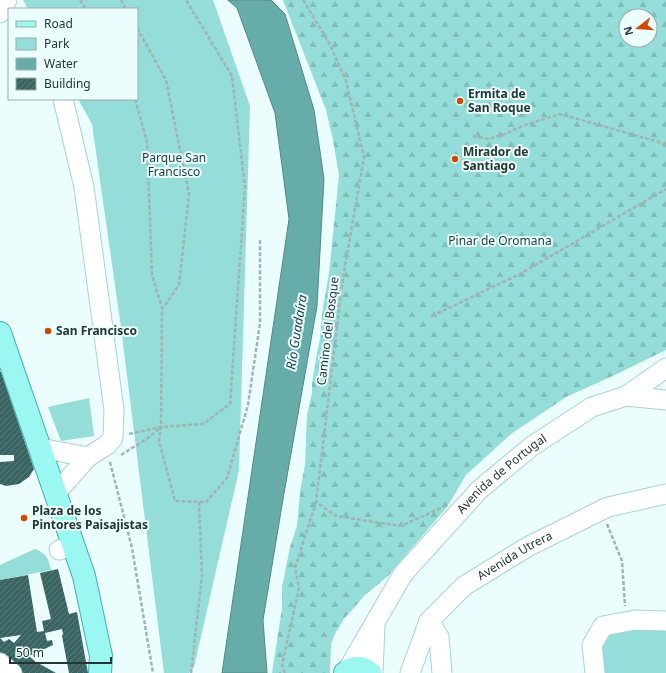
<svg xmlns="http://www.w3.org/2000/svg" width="666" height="673" viewBox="0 0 666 673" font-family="'Noto Sans',sans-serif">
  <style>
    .forest { fill: url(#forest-firs); fill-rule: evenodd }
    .green { fill: #95ddd8 }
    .water { fill: #66ada9; stroke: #528a86 }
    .building { fill: url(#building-hatch); fill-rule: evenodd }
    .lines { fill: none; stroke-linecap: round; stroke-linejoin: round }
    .minor-casing { stroke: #a6d5d2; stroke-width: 21 }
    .major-casing { stroke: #46b0ab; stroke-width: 24 }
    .path { stroke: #a1b3b2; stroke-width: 2.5; stroke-dasharray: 4 2; stroke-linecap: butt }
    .minor { stroke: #fff; stroke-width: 19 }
    .major { stroke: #9bf7f2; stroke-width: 22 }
    .poi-dot { fill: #cf4a02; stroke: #ebfdfc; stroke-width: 1.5 }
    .labels { text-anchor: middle; stroke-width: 4; stroke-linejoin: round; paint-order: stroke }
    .poi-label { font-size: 12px; font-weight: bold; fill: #243736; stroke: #ebfdfc; text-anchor: start }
    .park-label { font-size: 12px; fill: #1b3f3d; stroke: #ebfdfc }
    .street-label { font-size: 12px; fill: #243736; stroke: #ebfdfc }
    .water-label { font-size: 13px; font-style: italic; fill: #193d3b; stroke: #ebfdfc }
  </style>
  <defs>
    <pattern id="forest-firs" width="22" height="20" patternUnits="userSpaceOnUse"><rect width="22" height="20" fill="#95ddd8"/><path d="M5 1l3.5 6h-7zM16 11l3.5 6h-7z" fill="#80beba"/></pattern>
    <pattern id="building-hatch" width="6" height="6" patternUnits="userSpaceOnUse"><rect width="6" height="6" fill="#396462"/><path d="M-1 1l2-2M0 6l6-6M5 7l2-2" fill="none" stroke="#5a7c7a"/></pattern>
  </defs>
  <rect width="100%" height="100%" fill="#ebfdfc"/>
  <path class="forest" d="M283,0h383v350l-51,25 -49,22 -55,37 -45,41 -19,32 -59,69 -23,19 -21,24 -8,13 -5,12 -1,29h-58l10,-65v-21l8,-40 7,-21 3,-34 5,-28 2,-49 5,-22v-9l5,-31 3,-14 2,-25 7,-41 10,-98 -6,-35 -7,-30zM626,16h24v24h-24z"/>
  <path class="green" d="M23,0h190l37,106 -11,364 -45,197 -5,6h-25l-43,-346 -29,-203 -14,-25h59v-90h-109z
    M89,398l5,38 -33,5 -13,-34z
    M35,549c11,4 14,10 16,21l-51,10v-15z
    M666,621v52h-71l8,-47z"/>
  <path class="water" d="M228,0h43l14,14 29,96 10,69 -7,127 -34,193 -20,121 4,53h-45l67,-454 -14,-106 -38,-105z"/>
  <path class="building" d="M0,372h1l33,97 -5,8 -10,7 -13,2 -6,-2v-22l14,-1v-6h-14z
    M58,569l11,45 8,-2 11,61h-19l-7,-37 1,-2 -1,-5 -17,4 2,8 5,-1 1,5 -24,11 7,6 20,11h-34l-22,-21v-72l28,-5 9,57 7,-1 -2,-10 9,-2 -11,-46zM21,635l-7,8 -5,-4 -5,3 -4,-4z"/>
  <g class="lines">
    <g class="minor-casing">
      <g id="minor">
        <path d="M0,13l7,-13"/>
        <path d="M626,396l40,4"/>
        <path d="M40,448l48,9"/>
        <path d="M56,493l32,-36 19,-12 6,-7 1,-28 -30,-223 -21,-88"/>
        <path d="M59,550l15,-5"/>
        <path d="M429,621l10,16 3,36"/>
        <path d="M0,663l12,10"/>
        <path id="s1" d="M347,671l56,-97 76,-84 53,-44 60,-39 34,-11 40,-28"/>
        <path d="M373,673l2,-47"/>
        <path id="s2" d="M410,673l19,-52 35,-35 65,-40 79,-39 58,-13"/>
        <path d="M595,673l-3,-28 11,-19 32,-6 31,1"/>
      </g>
    </g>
    <g class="major-casing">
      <path id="major" d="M0,333l84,243 17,80 -1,17
        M345,673c8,-7 17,-7 25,0"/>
    </g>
    <path class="path" d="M80,0l6,9
      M121,0l5,9
      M303,0l26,43 17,38 18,76 -21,121 -27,224 20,14 65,10 40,-18
      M137,28l29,52 23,114 -10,91 -16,23
      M135,99l12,43 5,133 10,33 -1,119 -2,14 16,60 31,1 21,-24 21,-73 12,-82v-84
      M473,136l14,3 13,-3 25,-11 35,-11 99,28 7,3
      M432,316l88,-42 146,-85
      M129,434l32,-7 42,-3 27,-20 15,-217 -13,-111 -46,-76
      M121,455l27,-17 13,-11
      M110,462l22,86 21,125
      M607,524l15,37 3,45
      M191,673l11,-98 -3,-73
      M285,673l-3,-8 17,-77 -4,-20 21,-66"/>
    <use href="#minor" class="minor"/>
    <use href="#major" class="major"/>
  </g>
  <g class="poi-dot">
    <circle cx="460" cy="101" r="4"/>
    <circle cx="455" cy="159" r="4"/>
    <circle cx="48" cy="331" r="4"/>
    <circle cx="24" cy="518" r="4"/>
  </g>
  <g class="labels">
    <g class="poi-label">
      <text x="468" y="98">Ermita de<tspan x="468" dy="14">San Roque</tspan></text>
      <text x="463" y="156">Mirador de<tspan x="463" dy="14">Santiago</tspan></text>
      <text x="56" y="335">San Francisco</text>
      <text x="32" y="515">Plaza de los<tspan x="32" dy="14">Pintores Paisajistas</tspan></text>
    </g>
    <g class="park-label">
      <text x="174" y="162">Parque San<tspan x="174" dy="14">Francisco</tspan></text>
      <text x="500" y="245">Pinar de Oromana</text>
    </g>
    <g class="street-label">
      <text transform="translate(328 331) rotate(-83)" y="4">Camino del Bosque</text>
      <text dy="4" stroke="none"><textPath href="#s1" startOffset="253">Avenida de Portugal</textPath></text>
      <text dy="4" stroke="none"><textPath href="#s2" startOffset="164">Avenida Utrera</textPath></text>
    </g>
    <g class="water-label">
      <text transform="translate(296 332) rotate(-81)" y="5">Río Guadaíra</text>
    </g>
  </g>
  <rect x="8" y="8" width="130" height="92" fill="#ebfdfc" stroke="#9baead"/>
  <rect x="16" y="21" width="20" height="6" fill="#9bf7f2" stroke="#9baead"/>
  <text x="44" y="28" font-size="12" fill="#243736">Road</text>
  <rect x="16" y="38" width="20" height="12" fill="#95ddd8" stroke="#9baead"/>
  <text x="44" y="48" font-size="12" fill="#243736">Park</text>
  <rect x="16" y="58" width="20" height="12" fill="#66ada9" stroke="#9baead"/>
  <text x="44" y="68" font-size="12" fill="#243736">Water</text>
  <rect x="16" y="78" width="20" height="12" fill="url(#building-hatch)" stroke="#9baead"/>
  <text x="44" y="88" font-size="12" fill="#243736">Building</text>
  <g transform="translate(638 28) rotate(253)"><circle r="19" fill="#ebfdfc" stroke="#9baead"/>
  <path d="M0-3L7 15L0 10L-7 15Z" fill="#cf4a02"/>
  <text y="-6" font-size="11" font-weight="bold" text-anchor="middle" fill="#243736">N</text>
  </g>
  <path d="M10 657v6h101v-6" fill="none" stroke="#243736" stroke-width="2"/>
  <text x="16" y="657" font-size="12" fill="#243736" stroke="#ebfdfc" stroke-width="3" paint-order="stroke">50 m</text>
</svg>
